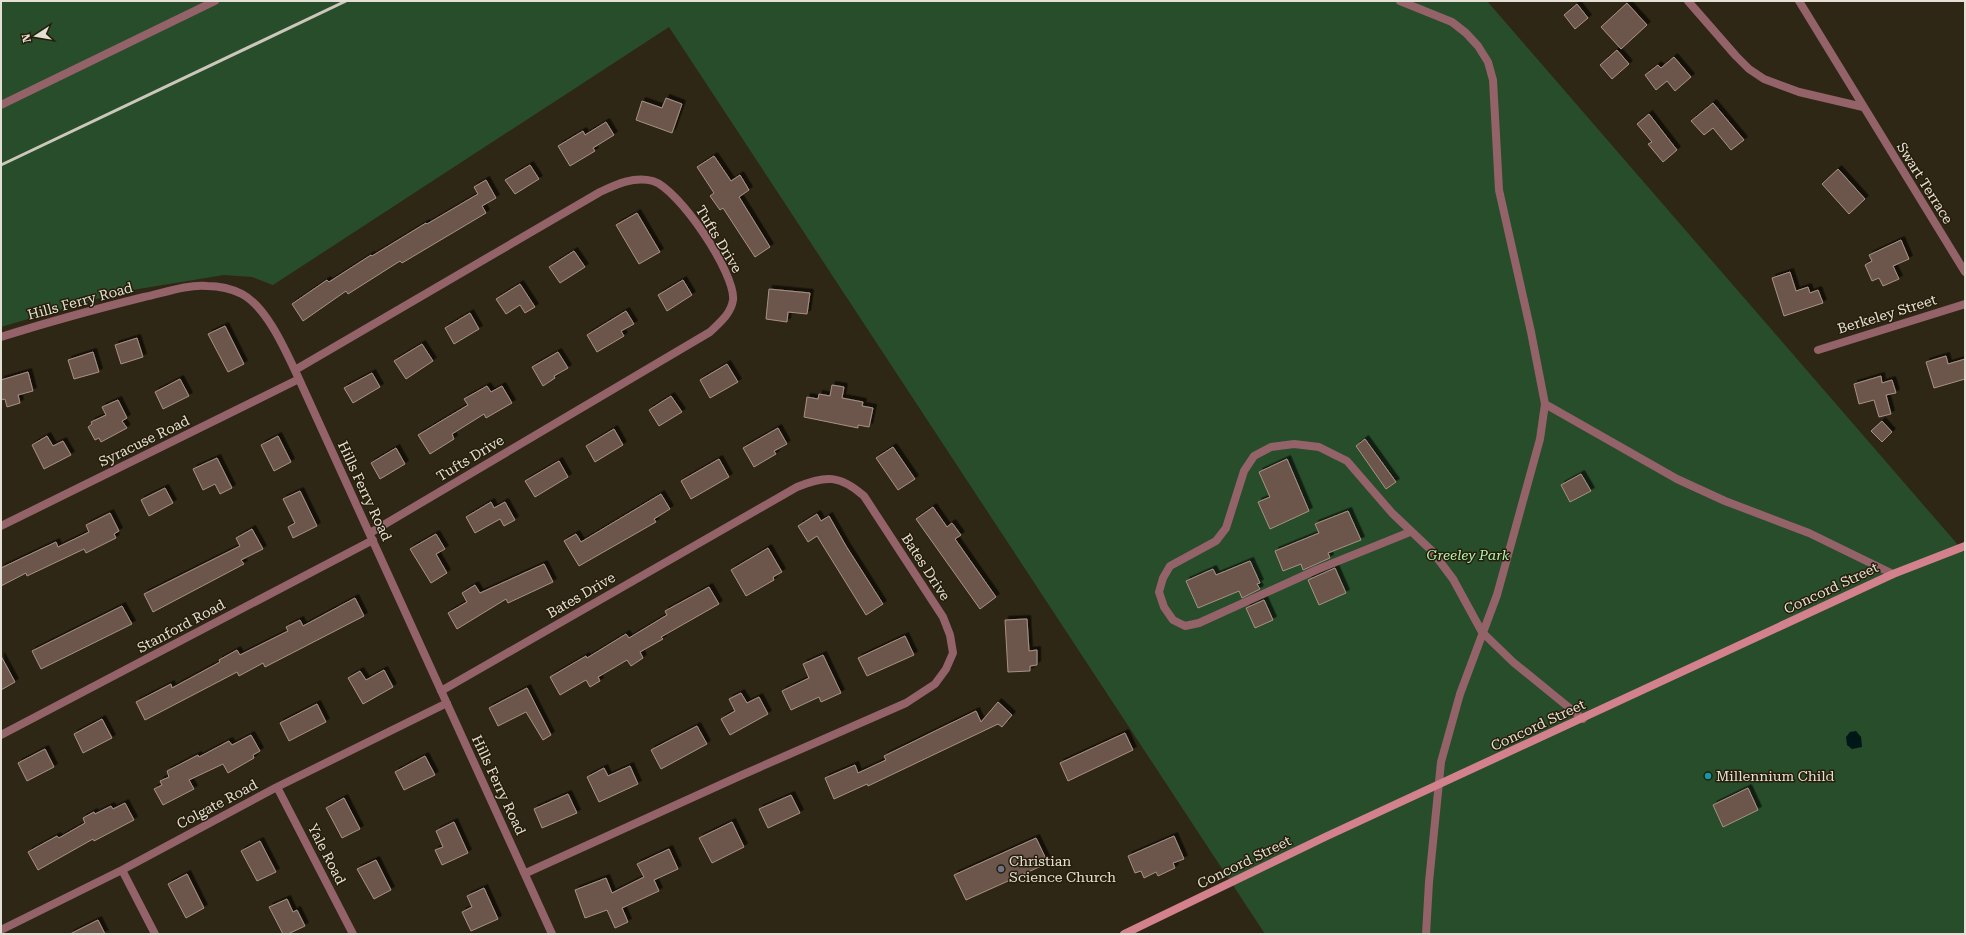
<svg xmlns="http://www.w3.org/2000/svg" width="1966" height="935" viewBox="0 0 1966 935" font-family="'Roboto Serif',serif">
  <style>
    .green { fill: #284d2b }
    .water { fill: #001718 }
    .building { fill: #6c574c; stroke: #a89185; filter: url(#shadow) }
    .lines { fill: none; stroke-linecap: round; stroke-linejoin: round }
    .service { stroke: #946269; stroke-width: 8 }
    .minor { stroke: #946269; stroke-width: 8 }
    .secondary { stroke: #d2818d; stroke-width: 8 }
    .rail { stroke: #ccc7bb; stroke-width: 3 }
    .culture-dot { fill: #0f9aa8; stroke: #261d0b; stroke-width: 1.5 }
    .worship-dot { fill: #6b7280; stroke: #261d0b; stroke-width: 1.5 }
    .labels { text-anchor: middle; stroke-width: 3; stroke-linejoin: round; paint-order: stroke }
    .street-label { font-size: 14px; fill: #e5e0d5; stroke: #261d0b }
    .park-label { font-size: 14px; font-style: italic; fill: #adf5b0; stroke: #261d0b }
    .poi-label { font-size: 14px; fill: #e5e0d5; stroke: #261d0b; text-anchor: start }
  </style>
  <defs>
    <filter id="shadow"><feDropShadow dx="3.5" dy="-3.5" stdDeviation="0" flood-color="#0009"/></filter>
  </defs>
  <rect width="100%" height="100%" fill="#2f2715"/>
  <path class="green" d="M1,1h1486l478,552v381h-700l-596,-907 -396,258 -21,-8 -28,-2 -104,17 -119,35z"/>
  <path class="water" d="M1856,731l5,6 1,10 -10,2 -5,-4 -1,-8 4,-5z"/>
  <path class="building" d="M1627,3l20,22 -26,24 -20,-22z
    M1577,4l11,14 -13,11 -11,-14z
    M1617,50l12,14 -17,15 -12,-14z
    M1674,57l17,20 -16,14 -8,-10 -11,9 -11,-15 13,-10 3,3z
    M666,98l16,6 -10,29 -36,-13 6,-19 20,7z
    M1713,103l31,37 -13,10 -18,-22 -9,7 -13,-14z
    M1649,114l28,36 -14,12 -15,-18 4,-2 -15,-18z
    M606,122l8,13 -21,13 2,3 -25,15 -12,-20 25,-15 2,4z
    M714,156l17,25 9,-6 9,15 -10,7 31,50 -15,10 -32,-49 -3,2 -10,-14 4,-3 -17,-26z
    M530,165l9,14 -24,15 -10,-14z
    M1838,169l27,30 -16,15 -27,-30z
    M486,180l10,18 -14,8 4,7 -84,50 -2,-2 -52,33 -2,-3 -43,30 -11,-17 35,-24 2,2 42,-27 1,1 54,-33 1,1 51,-30 -4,-7z
    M637,213l23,39 -21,12 -23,-39z
    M1901,240l8,19 -16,7 6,13 -16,7 -4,-8 -7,3 -7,-16 7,-4 -3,-6z
    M574,251l11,16 -25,16 -11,-16z
    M1790,272l6,19 12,-4 2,6 8,-3 5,13 -39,13 -12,-38z
    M683,280l9,15 -25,16 -9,-16z
    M520,284l15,23 -10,6 -5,-8 -14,9 -10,-15z
    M769,289l41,4 -3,21 -19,-2 -1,10 -21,-3z
    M626,311l8,13 -13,7 3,5 -27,16 -10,-17z
    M470,313l9,16 -25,15 -9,-16z
    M225,326l19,38 -16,8 -20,-38z
    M137,338l6,19 -22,7 -6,-19z
    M422,344l11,17 -27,18 -12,-18z
    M93,352l6,20 -25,7 -6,-19z
    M558,352l10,16 -14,8 1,2 -12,8 -11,-19z
    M1946,356l2,8 17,-5v20l-31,9 -8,-26z
    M727,364l11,18 -28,16 -10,-18z
    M28,372l5,19 -15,4 2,8 -13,4 -2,-8 -4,1v-20z
    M372,373l8,14 -27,16 -9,-15z
    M1881,376l1,7 10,-3 4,13 -10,2 5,19 -12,3 -5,-17 -15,4 -5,-20z
    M180,379l9,17 -26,13 -8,-17z
    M832,385l12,2 -2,11 21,4 -1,4 11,2 -4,19 -11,-2v3l-54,-11 3,-20 11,2 1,-5 11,2z
    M487,386l4,6 11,-6 10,17 -26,15 -2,-4 -32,20 2,5 -24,15 -12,-19 50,-30 -4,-6z
    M671,396l11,16 -23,14 -10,-16z
    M118,400l9,18 -5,3 5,7 -26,14 -2,-4 -4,2 -7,-13 4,-3 -1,-2 15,-7 -4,-8z
    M1882,421l10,11 -10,10 -11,-11z
    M778,428l9,16 -13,7 2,3 -22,13 -11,-19z
    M614,429l9,16 -28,17 -9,-16z
    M47,436l6,10 10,-5 8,14 -27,14 -12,-24z
    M278,436l13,26 -17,9 -13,-26z
    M1365,439l31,43 -10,7 -30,-43z
    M893,447l22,32 -17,11 -22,-32z
    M396,448l9,16 -25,15 -9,-16z
    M217,458l15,30 -12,6 -5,-10 -12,6 -10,-21z
    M719,459l10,18 -38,22 -10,-18z
    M1287,459l22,52 -39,18 -12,-27 12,-5 -11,-25z
    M559,461l9,16 -33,20 -10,-16z
    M1581,474l10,17 -21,11 -9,-17z
    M165,488l8,15 -24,13 -8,-16z
    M300,491l17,35 -24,12 -5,-11 7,-4 -12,-24z
    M661,494l9,15 -16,10 2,3 -77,44 -15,-25 12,-7 5,8z
    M491,502l3,6 11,-6 10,18 -11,6 -4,-7 -25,14 -9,-16z
    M933,507l14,20 5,-4 9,12 -6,4 41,58 -16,12 -64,-90z
    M1348,511l13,29 -33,13 2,5 -27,12 -2,-6 -18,7 -8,-20 44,-18 -4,-9z
    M110,513l9,18 -5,3 2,4 -30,15 -2,-4 -57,27 -1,-3 -25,13v-18l55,-26 2,5 31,-15 -3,-7z
    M817,514l4,7 8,-5 17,30 37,58 -17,11 -49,-79 -9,6 -10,-16z
    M252,529l11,20 -22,11 3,4 -91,48 -9,-18 96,-48 -4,-8z
    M436,534l9,15 -9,5 11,19 -16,10 -21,-34z
    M768,548l14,24 -9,5 1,3 -28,16 -15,-26z
    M1250,561l10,22 -3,1 3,5 -18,9 -3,-7 -41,17 -12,-27 27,-12 3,6z
    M544,564l9,18 -45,21 -2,-4 -49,30 -9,-16 19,-11 -5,-9 13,-8 5,8z
    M1335,568l11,25 -27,12 -11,-25z
    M709,587l10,17 -58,33 2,2 -23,13 3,6 -12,8 -4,-6 -29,17 2,4 -10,6 -4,-7 -26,15 -10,-18 36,-21 1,2 39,-24 3,4 38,-23 -2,-4z
    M355,598l9,18 -99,51 -2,-4 -24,13 -2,-4 -92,48 -9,-18 35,-18 1,4 48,-26 -1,-2 18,-10 3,5 48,-24 -2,-4 14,-7 3,6z
    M1264,600l9,20 -18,8 -9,-20z
    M122,606l10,18 -91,45 -9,-18z
    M1027,619l2,32 8,-1v15l-7,1v5l-22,1 -3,-52z
    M905,636l9,19 -47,21 -9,-18z
    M823,655l18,38 -20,9 -2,-5 -28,13 -9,-19 27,-13 -6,-14z
    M1,656l14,26 -14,8z
    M384,670l9,17 -30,17 -15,-26 12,-7 6,9z
    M527,688l24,47 -8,5 -17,-28 -28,14 -9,-18z
    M741,693l6,10 12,-6 9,17 -38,21 -9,-16 14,-8 -6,-12z
    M998,702l14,13 -10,12 -4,-3 -130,62 -1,-2 -33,15 -9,-21 30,-13 3,8 28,-13 -2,-4 92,-45 5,11z
    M317,704l9,18 -37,19 -9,-18z
    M102,719l10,19 -29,15 -9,-19z
    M697,726l10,18 -46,25 -10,-19z
    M1125,733l8,17 -65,31 -8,-18z
    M251,735l9,16 -7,4 1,3 -26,15 -5,-9 -34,16 5,9 -31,16 -9,-16 8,-4 -2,-4 9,-4 -2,-6 31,-16 1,2 30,-16 3,4z
    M45,749l9,18 -27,14 -9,-18z
    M425,756l10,19 -31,15 -9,-18z
    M630,766l8,18 -39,18 -12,-25 17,-9 4,8z
    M1748,788l10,22 -35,17 -10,-22z
    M568,794l9,19 -35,15 -8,-19z
    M791,795l9,18 -32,15 -9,-19z
    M344,798l16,31 -18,9 -16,-30z
    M125,803l9,17 -40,21 -1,-2 -55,31 -10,-18 29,-16 2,2 26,-15 -2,-5 11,-6 1,2 16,-8 2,3z
    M454,822l14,31 -26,12 -7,-15 8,-3 -7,-16z
    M732,822l12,25 -32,16 -13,-25z
    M1174,836l10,23 -11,4 2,5 -17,8 -2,-4 -12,6 -3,-7 -6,2 -7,-17z
    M1036,838l12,25 -82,37 -12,-25z
    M260,841l16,31 -19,9 -16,-30z
    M669,849l9,20 -24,11 5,11 -37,17 6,14 -13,6 -8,-18 -22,8 -10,-28 31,-12 6,15 32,-16 -7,-13z
    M376,860l15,30 -17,9 -17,-30z
    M187,874l17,34 -18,10 -18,-34z
    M484,888l14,31 -27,12 -9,-19 10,-5 -5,-11z
    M287,899l6,13 4,-2 8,16 -17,8h-5l-14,-27z
    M98,920l7,14h-35z"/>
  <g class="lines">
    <path class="service" d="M1400,1l52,21 14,11 12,13 10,16 5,18 6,110 32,142 14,72 -5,35 -43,156 -37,99 -19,68 -12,120 -3,52
      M1,105l214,-104
      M1545,404l132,75 48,22 84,32 84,41
      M1410,532l-94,38 -117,53 -14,3 -12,-6 -9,-13 -5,-15 4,-14 7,-12 46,-25 10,-13 18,-57 10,-15 17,-9 23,-3 25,3 28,14 45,52 40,38 21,28 29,53 31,30 70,57"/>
    <path class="minor" d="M1688,1l48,55 13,13 15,10 35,13 64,15
      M1799,1l166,271
      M1,337c47,-15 95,-28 143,-40 19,-4 44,-13 63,-11 11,0 25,3 35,8 26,14 45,60 57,85l253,555
      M1818,350l147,-46
      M295,370l305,-178c17,-8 34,-16 53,-11 26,8 83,93 80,119 -2,14 -14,23 -23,32l-340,201
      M1,526l298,-147
      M441,691l356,-204c29,-12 43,-12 67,9l79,121 7,18 3,18 -7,16 -11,15 -29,19 -164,72 -216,98
      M1,735l372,-195
      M277,787l76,147
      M122,870l33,64
      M1,930l121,-60 155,-83 170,-84"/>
    <path class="secondary" d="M1124,934l201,-97 568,-263 72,-28"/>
    <path class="rail" d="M1,165l345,-164"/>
  </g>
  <circle class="culture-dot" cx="1708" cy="776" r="4"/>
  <circle class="worship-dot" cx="1001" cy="869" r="4"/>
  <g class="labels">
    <g class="street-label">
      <text transform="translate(1925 183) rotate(58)" y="5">Swart Terrace</text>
      <text transform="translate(719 239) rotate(59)" y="5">Tufts Drive</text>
      <text transform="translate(80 301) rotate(-15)" y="5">Hills Ferry Road</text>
      <text transform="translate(1887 314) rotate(-17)" y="5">Berkeley Street</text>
      <text transform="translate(144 441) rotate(-26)" y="5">Syracuse Road</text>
      <text transform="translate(470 458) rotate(-31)" y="5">Tufts Drive</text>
      <text transform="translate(365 491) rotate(65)" y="5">Hills Ferry Road</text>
      <text transform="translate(926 567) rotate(57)" y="5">Bates Drive</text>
      <text transform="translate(1831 588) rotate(-25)" y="5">Concord Street</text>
      <text transform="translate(581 595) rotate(-30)" y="5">Bates Drive</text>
      <text transform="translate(181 626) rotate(-28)" y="5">Stanford Road</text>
      <text transform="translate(1538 725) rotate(-25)" y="5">Concord Street</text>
      <text transform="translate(499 785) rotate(65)" y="5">Hills Ferry Road</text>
      <text transform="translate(217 804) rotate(-28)" y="5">Colgate Road</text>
      <text transform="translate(327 854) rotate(63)" y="5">Yale Road</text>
      <text transform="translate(1244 862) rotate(-26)" y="5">Concord Street</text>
    </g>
    <g class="park-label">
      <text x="1468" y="560">Greeley Park</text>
    </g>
    <g class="poi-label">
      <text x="1716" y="781">Millennium Child</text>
      <text x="1009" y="866">Christian<tspan x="1009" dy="16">Science Church</tspan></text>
    </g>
  </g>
  <rect width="1966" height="935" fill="none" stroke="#e5e0d5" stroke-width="4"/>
  <g transform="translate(36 36) rotate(258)" stroke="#261d0b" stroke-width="3" paint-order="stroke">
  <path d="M0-3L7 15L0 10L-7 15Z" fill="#e5e0d5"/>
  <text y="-6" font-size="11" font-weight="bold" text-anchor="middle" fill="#e5e0d5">N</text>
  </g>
</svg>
